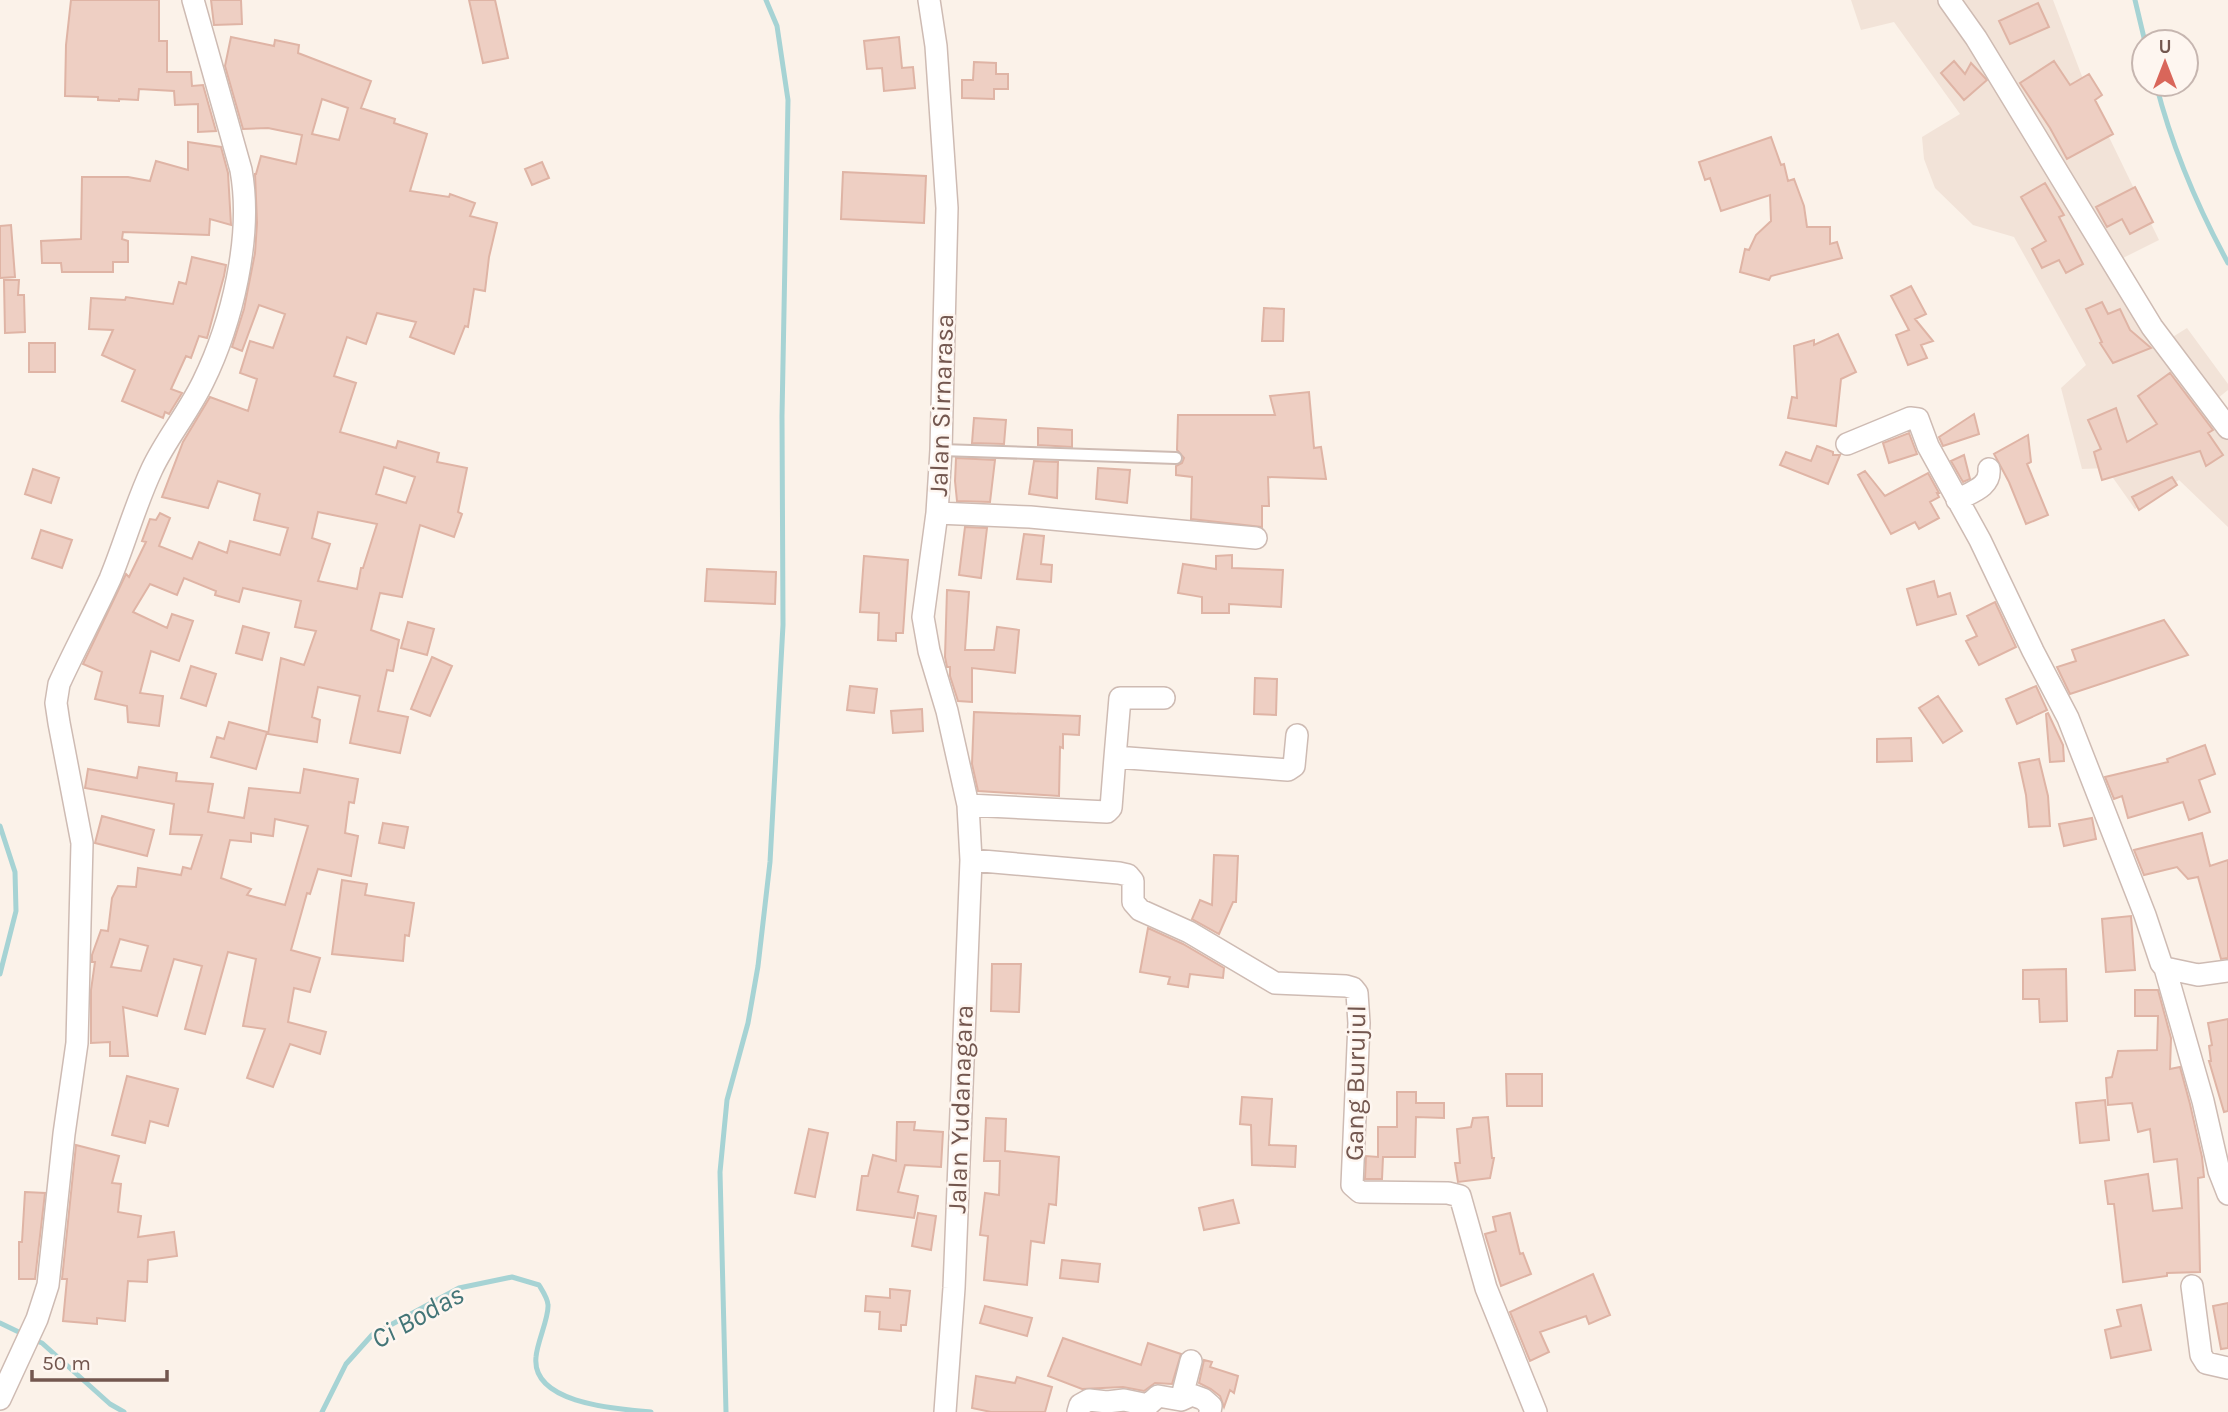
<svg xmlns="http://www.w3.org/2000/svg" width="2228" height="1412" viewBox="0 0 2228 1412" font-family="Karla,sans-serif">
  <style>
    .residential { fill: #f2e3d8 }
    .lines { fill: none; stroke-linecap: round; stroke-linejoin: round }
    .stream { stroke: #a6d3d4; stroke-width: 5 }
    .building { fill: #eecfc3; stroke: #dfb4a5; stroke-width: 2; fill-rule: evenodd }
    .service-casing { stroke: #cebbb3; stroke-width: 14 }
    .minor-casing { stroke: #cebbb3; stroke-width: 24 }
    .service { stroke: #fff; stroke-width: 10 }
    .minor { stroke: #fff; stroke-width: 21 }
    .labels { text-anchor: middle; stroke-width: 5; stroke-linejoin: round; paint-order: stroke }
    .street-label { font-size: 26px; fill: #73574f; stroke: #fef6f0 }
    .water-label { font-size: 28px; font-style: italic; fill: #437577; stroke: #fef6f0 }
  </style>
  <rect width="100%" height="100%" fill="#fbf2e9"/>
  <path class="residential" d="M1851,0h202l38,100 68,140 -36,18 48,80 16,-10 41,56v6l-10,8 10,15v114l-49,-47 -44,29 -29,-41 -24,1 -21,-81 25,-23 -72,-128 -41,-12 -38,-37 -11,-29 -2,-22 38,-23 -66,-92 -33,8z"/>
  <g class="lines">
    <path class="stream" d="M2135,0l10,42
      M2156,84c16,63 41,122 72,179
      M0,826l15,46 1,39 -16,63
      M0,1323l25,12
      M34,1340l8,3 68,61 14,8
      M322,1412l24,-48 26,-29 87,-47 53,-11 27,8c3,5 9,14 9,20 1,13 -11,37 -12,52 -5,47 82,52 115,55
      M726,1412l-6,-240 7,-72 21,-77 10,-57 12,-104 13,-237 -1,-209 6,-316 -11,-74 -11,-26"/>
  </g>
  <path class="building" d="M71,0h88v41h8v31h24l1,14 11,-1 13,46 -18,1v-28l-23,1 -1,-14 -35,-2 -1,11 -19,-1v2l-21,-1v-3l-33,-1 1,-51z
    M211,0h30l1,24 -28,1z
    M469,0h26l13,58 -25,5z
    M2038,3l11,24 -39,17 -11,-23z
    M231,37l43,9 1,-6 24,5 -1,8 73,28 -10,27 34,11 -1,4 33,11 -17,57 39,6 1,-3 25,9 -5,13 27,7 -8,34 -4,34 -11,-2 -6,38 -3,-1 -11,28 -44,-17 6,-15 -39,-9 -11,31 -19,-7 -13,39 22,7 -16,49 56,16 2,-7 41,12 -2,9 30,6 -9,44 4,2 -8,23 -34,-12 -18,72 -22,-4 -9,37 28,10 -6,31 -6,-1 -9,41 30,6 -8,36 -50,-10 10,-47 -42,-9 -6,30 8,3 -3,22 -49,-8 13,-76 23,7 12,-34 -21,-4 6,-26 -58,-13 -4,14 -24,-7 1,-4 -32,-13 -7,17 -27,-11 -17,28 34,16 5,-14 21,7 -14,40 -28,-10 -11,42 23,3 -4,30 -31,-4 -1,-16 -32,-7 7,-27 -19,-8 43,-90 3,3 17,-35 -4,-1 8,-22 6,1 4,-7 10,5 -11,28 33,13 7,-17 28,11 3,-12 50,14 8,-27 -34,-8 6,-26 -42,-13 -10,27 -46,-11 21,-55 27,-45 38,14 9,-32 -17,-6 10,-32 23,7 12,-34 -26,-9 -17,46 -10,-4 12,-38 11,-56 2,-30 -2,-49h1l5,-18 35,8 6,-29 -34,-7 -25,1 -18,-63zM322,99l26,9 -9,32 -27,-6zM384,467l31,10 -9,26 -30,-9zM318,512l59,12 -14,44h-2l-4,21 -39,-8 12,-37 -18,-6z
    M899,37l3,31 11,-1 2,21 -31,3 -2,-23 -15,1 -3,-28z
    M1954,61l11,13 6,-11 16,17 -23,20 -23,-27z
    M2054,61l16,24 19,-11 13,21 -7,5 18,34 -46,25 -17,-31 -30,-45z
    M974,62l22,1v11h12v15h-14v10l-32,-1v-18h11z
    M1771,137l10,28 3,-1 4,17 6,-2 10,27 3,21h23v17l7,-2 5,16 -71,18 -2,4 -29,-8 5,-23 4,1 7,-15 15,-14 -1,-26 -49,16 -11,-33 -5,2 -6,-18z
    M188,142l33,5 7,26 3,52 -21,-6 -1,16 -86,-3 -1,7 6,2v21h-15v10h-51l-1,-9h-19l-1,-22 40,-2 1,-62h46l22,4 6,-20 32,9z
    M542,162l7,16 -17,7 -7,-16z
    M843,172l83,4 -2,47 -83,-4z
    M2045,183l19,32 -5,2 24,47 -17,9 -7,-13 -17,8 -10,-19 14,-8 -25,-44z
    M2135,187l18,35 -23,12 -8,-15 -15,8 -11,-20z
    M11,225l4,52 -15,1v-52z
    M192,257l34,8 -2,11 -17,62 -8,-2 -8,22 -5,-2 -15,33 11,4 -13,21 -4,-2 -2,6 -41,-17 13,-31 -33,-15 11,-25 -24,-1 2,-31 34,2 1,-3 47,7 6,-22 7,2z
    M4,280h15l-1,15h6l1,37 -20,1z
    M1911,286l15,28 -11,5 18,22 -12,4 6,13 -19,7 -12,-30 13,-5 -18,-34z
    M2102,302l6,12 12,-5 10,21 21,18 -38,15 -13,-20 2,-1 -16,-33z
    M1264,308l20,1 -1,32h-21z
    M1838,334l18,38 -15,7 -5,47 -48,-8 4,-21 5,1 -3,-52 20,-6v5z
    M29,343h26v29h-26z
    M2170,373l43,57 -5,3 15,22 -17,11 -6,-15 -98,29 -8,-28 7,-3 -13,-29 28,-12 11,34 30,-18 -19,-28z
    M1309,392l5,56 7,-1 5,32 -58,-2 1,29h-7v21l-71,-8 1,-42 -16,-2v-9l6,-3 2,-5 -7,-8 1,-35h97l-5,-19z
    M1974,414l5,20 -36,12 -4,-9z
    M974,418l32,2 -2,24 -32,-1z
    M1038,428l34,2v17l-34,-2z
    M1909,433l8,21 -28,9 -6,-20z
    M2028,435l3,27 -4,2 21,51 -22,9 -17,-42 -15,-28z
    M1817,446l16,6v3h7l-12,29 -48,-19 6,-13 25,9z
    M1964,455l6,24 -7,3 -12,-21z
    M956,458l39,2 -5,42 -33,-1 -2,-20z
    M1034,461l24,1 -1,36 -28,-4z
    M1098,468l32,2 -3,33 -31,-4z
    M33,469l26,9 -8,25 -26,-9z
    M1865,471l20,25 43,-23 11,20h-2l2,4 -9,5 9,16 -20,11 -4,-7 -24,12 -33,-59z
    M2172,477l5,8 -38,25 -7,-13z
    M965,527l22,1 -6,50 -22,-3z
    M41,530l31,10 -10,28 -30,-10z
    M1024,534l20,2 -3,28 11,1 -1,17 -34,-3z
    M1232,555v13l51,2 -2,37 -52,-3v9h-27v-16l-24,-4 5,-29 33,5v-13z
    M864,556l44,4 -5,73h-7v8l-18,-1 1,-27 -19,-1z
    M707,569l69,3 -1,32 -70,-3z
    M1934,581l4,16 12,-4 6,21 -39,11 -10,-36z
    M947,590l22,2 -4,58h29l3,-23 22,3 -4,43 -43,-5v34l-14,-1 -8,-25v-9h-3l-2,-10z
    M1995,602l21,45 -37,18 -13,-24 11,-5 -10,-20z
    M2164,620l24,35 -118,39 -13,-27 19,-6 -4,-11z
    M408,622l26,7 -7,26 -26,-7z
    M243,626l26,7 -7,27 -26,-7z
    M432,657l20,9 -22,50 -19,-7z
    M191,666l25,8 -10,32 -25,-8z
    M1255,678l22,1 -1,36 -22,-1z
    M850,686l27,3 -3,24 -27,-3z
    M2036,686l11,24 -30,14 -11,-25z
    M1938,696l24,35 -19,12 -24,-35z
    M922,709l1,22 -30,2 -2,-22z
    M974,712l106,4 -1,19 -16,-1v14l-3,-1 -1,49 -81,-5 -6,-27z
    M2048,713l15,32 1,16 -14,1 -4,-48z
    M229,722l38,10 -11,37 -45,-12 6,-20 7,2z
    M1911,738l1,23 -35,1v-23z
    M2205,745l10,29 -16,6 11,32 -21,8 -6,-18 -55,16 -6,-22 -8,3 -9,-22 63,-15 -1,-3z
    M2039,759l9,37 2,30 -21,1 -3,-32 -7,-32z
    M139,767l38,6 -1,8 37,3 -5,28 36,6 5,-30 51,5 4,-24 54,10 -4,24 -5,-1 -4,31 13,3 -7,40 -33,-7 -8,25 -3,-1 -16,57 29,8 -10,34 -16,-4 -6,34 38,10 -6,22 -30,-10 -17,43 -26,-9 18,-49 -22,-3 13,-67 -28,-7 -23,82 -20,-5 17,-63 -28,-7 -17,57 -34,-9 5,49h-18v-14l-19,1v-53l4,-28h-3v-7l9,-25 7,1 4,-33 6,-12 18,1 2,-19 43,7 2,-8 8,2 11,-34 -32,-1 4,-30 -89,-16 3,-19 49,9zM275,819l33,7 -23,79 -38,-10 4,-6 -30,-11 9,-38 21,2v-9l22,3zM120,939l28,7 -7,25 -30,-4z
    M102,816l52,14 -7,26 -52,-13z
    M2092,818l4,21 -32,7 -5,-22z
    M383,823l25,4 -4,21 -25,-5z
    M2202,833l8,33 18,-6v98l-7,1 -23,-82 -10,2 -11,-12 -33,8 -10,-25z
    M1214,855l24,1 -2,46h-3l-14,32 -27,-15 8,-19 12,5z
    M342,880l25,4 -2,11 49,8 -5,33 -4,-1 -2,26 -71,-7z
    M2131,916l4,54 -29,2 -4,-53z
    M1148,928l35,16 41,24 -1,10 -33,-4 -2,13 -20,-3 2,-7 -30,-5z
    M992,964h29l-2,48 -28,-1z
    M2066,969l1,52 -27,1 -1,-23h-16v-29z
    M2135,990h23l13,48 -1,31 10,-2 10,37 12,53 2,20 -6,1 2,94 -33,1v3l-44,6 -9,-78h-6l-3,-23 43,-7 5,37 29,-3 -5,-49 -23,3 -4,-33 -12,3 -6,-29 -24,2 -2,-27 6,-1 6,-26 39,-1 1,-34h-23z
    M2228,1019v92l-4,1 -15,-51h2l-2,-15 3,-1 -4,-22z
    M1506,1074h36v32h-35z
    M127,1076l51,13 -10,37 -18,-5 -5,22 -33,-8z
    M1397,1092h19v11h28v15l-28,-1 -1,40h-32l-1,22h-17l1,-23 12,1v-30h19z
    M1242,1097l30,2 -3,46 27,1 -1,21 -43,-2 -1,-40 -11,-1z
    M2105,1100l4,40 -29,3 -4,-40z
    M1488,1117l4,41h2l-4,20 -32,4 -3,-19h5l-3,-34 14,-2 2,-9z
    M986,1118l20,1 -1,32 54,6 -3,48 -7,-1 -5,39 -13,-2 -4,44 -43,-5 4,-44 -8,-1 5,-42 14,2 1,-34h-16z
    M897,1122h18l-1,8 29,2 -2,35 -36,-2 -7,27 20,4 -4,22 -57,-8 5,-34h6l5,-21 23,6z
    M809,1129l19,4 -13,64 -20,-4z
    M76,1145l43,11 -7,27 9,1 -3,28 23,4 -3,21 36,-5 3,24 -29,4 -1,22 -19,-1 -3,40 -28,-3v6l-34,-3 4,-42h-5z
    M25,1192l20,1 -10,86h-16v-37h3z
    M1233,1200l6,23 -35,7 -5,-22z
    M918,1213l18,3 -5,34 -19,-4z
    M1510,1213l10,41 3,-1 8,21 -30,12 -16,-52 11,-3 -3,-14z
    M1062,1260l38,4 -2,18 -38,-4z
    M1593,1274l17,41 -21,9 -3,-8 -46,16 9,20 -19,9 -20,-49z
    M890,1289l20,2 -4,34h-5v6l-22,-2 1,-17 -15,-1 1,-15 24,2z
    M2228,1303v45l-7,1 -8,-43z
    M2141,1305l10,45 -40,8 -6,-28 16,-4 -4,-16z
    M985,1306l47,12 -5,18 -47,-13z
    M1063,1338l78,27 7,-22 33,11 -9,30 -17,-1 -11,8 -21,-4 -41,2 -34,-13z
    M1204,1360l8,2 -2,5 28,9 -4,17 -4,-3 -6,17 -4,-11 -9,-7 -12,-6z
    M976,1376l39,7 2,-6 35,10 -7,25h-54l-19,-4z"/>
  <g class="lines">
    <g class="service-casing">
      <path id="service" d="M941,450l235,8"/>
    </g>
    <g class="minor-casing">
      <path id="minor" d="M929,0l7,46 11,162 -6,242 -4,63 -14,104 6,34 18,60 21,94 3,55 -17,428 -9,124
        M1949,0l27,38 176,289 76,101
        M1847,444l63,-26 8,1 10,27 52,94 53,111 35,67 77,197 16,48 4,5 33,7 30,-4
        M1957,500c14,-8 34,-13 32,-31
        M937,513l93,4 226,21
        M1115,757l5,-59h44
        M968,805l139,7 4,-4 4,-51 173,13 6,-4 3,-31
        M971,860l148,13 9,2 5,6v21l7,8 49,22 86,51 71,3 7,2 4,5 2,30 -7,162 8,7 88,1 12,3 26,92 50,124
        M2165,968l38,133 16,70 9,23
        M2192,1286l9,69 5,8 22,5
        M0,1399l37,-80 11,-34 16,-151 13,-91 5,-200 -23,-120 -3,-20 3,-19c16,-35 35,-70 51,-105 15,-36 25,-74 42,-110 14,-30 36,-56 51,-87 29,-59 50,-146 38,-212l-48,-170
        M1181,1400l11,-5 11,4 8,7 -1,6
        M1078,1412l2,-7 9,-5 18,2 17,-2 24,5 10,-9 23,4 10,-39"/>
    </g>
    <use href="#service" class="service"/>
    <use href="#minor" class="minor"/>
  </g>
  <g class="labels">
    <g class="street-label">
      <text transform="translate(941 405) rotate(-88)" y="9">Jalan Sirnarasa</text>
      <text transform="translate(1355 1083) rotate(-89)" y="9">Gang Burujul</text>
      <text transform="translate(960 1109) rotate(-88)" y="9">Jalan Yudanagara</text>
    </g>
    <g class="water-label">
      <text transform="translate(417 1316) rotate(-29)" y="10">Ci Bodas</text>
    </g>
  </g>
  <g transform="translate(2165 63)"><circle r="33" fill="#fef6f0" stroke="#c6b6b0" stroke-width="2"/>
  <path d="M0-5L12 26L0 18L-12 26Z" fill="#d9665a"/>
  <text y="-10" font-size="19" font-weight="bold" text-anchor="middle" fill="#73574f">U</text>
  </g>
  <path d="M32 1370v10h135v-10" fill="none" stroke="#73574f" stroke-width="3.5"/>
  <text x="42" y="1370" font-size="21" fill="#73574f" stroke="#fef6f0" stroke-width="5" paint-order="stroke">50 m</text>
</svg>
